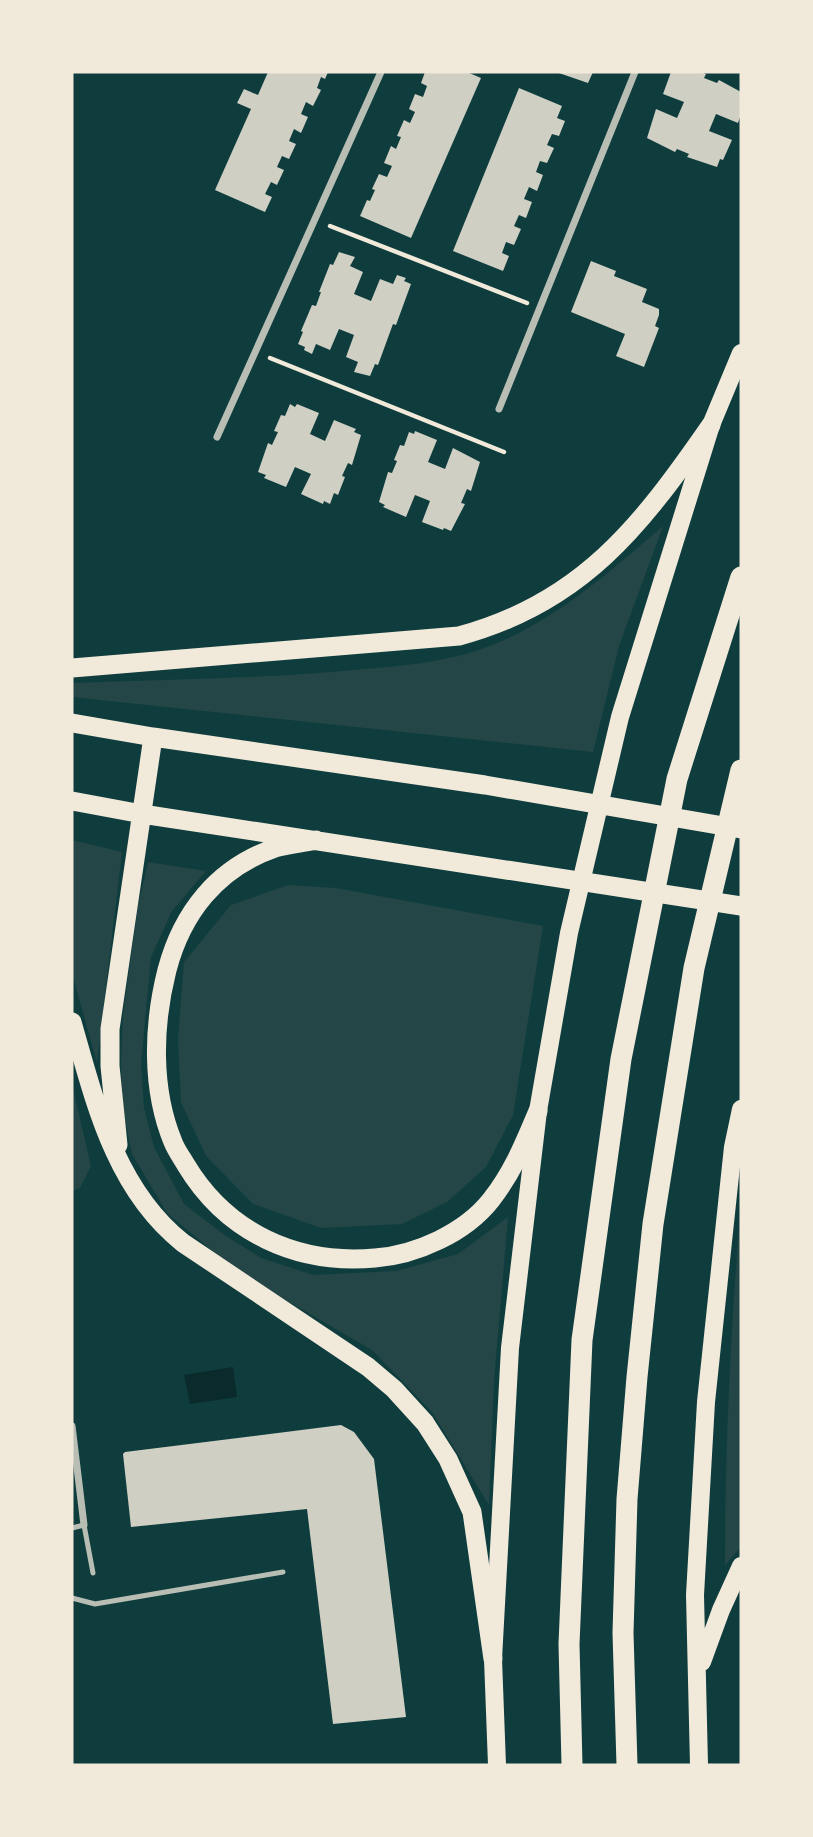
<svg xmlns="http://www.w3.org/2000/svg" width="813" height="1837" viewBox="0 0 813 1837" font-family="'PT Sans Narrow',sans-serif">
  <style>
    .green { fill: #244646 }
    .water { fill: #0a2a2b }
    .building { fill: #cfcfc3 }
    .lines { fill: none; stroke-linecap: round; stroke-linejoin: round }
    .path { stroke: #f1e9da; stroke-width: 4.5 }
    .service { stroke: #b8beb3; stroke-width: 5 }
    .minor { stroke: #b8beb3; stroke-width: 7 }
    .primary { stroke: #f1e9da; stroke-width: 18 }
    .trunk { stroke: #f1e9da; stroke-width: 19 }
    .motorway { stroke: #f1e9da; stroke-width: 21 }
  </style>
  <rect width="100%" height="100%" fill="#0f3d3e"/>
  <path class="green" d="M663,526l-44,120 -26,106 -521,-55v-14c97,-4 195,-4 292,-14 38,-3 79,-7 115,-19 72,-25 128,-76 184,-124z
    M72,840l50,12 -25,211 -25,-90z
    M148,862l58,9 -34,40 -21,46 -10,108 3,43 10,39 30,57 42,32 35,22 52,17 83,-4 62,-17 50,-37 -14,164 -5,124 -57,-93 -60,-62 -112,-65 -39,-27 -54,-45 -35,-59 -9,-43 -2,-47 2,-50 15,-108z
    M288,885l48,3 207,38 -30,189 -27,52 -39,35 -45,22 -81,4 -68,-24 -47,-48 -25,-54 -3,-63 6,-77 47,-57z
    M72,1084l19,82 -11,22 -8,3z
    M741,1204v343l-16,18c0,-121 6,-241 16,-361z"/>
  <path class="water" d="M233,1367l4,30 -47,7 -6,-29z"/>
  <path class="building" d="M268,72h60l-3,7 -4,-2 -4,11 4,2 -8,16 -7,-4 -5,12 7,3 -7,16 -7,-4 -5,12 7,3 -7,15 -7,-3 -5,11 7,3 -7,15 -6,-3 -6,12 7,3 -7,15 -50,-22 36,-81 -14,-6 7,-14 14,6z
    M425,72h42l14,6 -70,160 -51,-22 7,-16 3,1 5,-11 -3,-1 7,-15 8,3 5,-11 -8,-3 7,-17 5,3 5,-12 -4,-1 7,-16 6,3 5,-11 -6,-3 6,-15 8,3 4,-11 -6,-3z
    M556,72h37l-5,11z
    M671,72h29l6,2 -2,4 13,5 2,-3 22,12v22l-3,9 -22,-9 -7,17 23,9 -9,20 -3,-1 -3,8 -30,-10 2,-3 -12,-5 -2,3 -28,-14 9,-29 21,9 7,-16 -21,-8z
    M519,88l43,18 -5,12 8,3 -6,15 -7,-2 -5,11 7,3 -7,15 -7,-2 -4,11 7,3 -6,16 -8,-4 -5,12 8,3 -6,16 -7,-3 -5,11 7,3 -7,16 -8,-3 -4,11 7,3 -6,15 -50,-20z
    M339,252l16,5 -5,9 13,6 -9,22 17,7 9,-22 13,5 4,-9 9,3 -2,3 7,3 -15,41 -3,-1 -15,41 -3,-1 -5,12 -16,-4 4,-10 -12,-5 8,-22 -15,-6 -9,21 -14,-6 -4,10 -8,-4 1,-3 -7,-3 5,-12 -2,-1 11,-26 4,1 5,-14h-2l11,-28 3,1z
    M591,261l25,10 -2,5 33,13 -5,13 17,7v6l-4,11 4,2 -15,39 -28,-11 9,-22 -54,-22z
    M290,404l5,3 2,-3 22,9 -9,21 15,7 9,-21 22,9 -2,3 7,3 -9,30 -4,-2 -6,13 3,1 -7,18 -4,-2 -4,11 -6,-3 -1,3 -22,-10 10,-20 -16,-7 -9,20 -22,-9 2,-3 -8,-3 10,-29 4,2 6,-13 -4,-1 7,-16 4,1z
    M415,431l22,9 -9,22 17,7 8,-21 27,14 -9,29 -4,-2 -6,14 4,1 -14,27 -7,-3 -1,2 -21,-8 8,-21 -15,-6 -9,22 -23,-10 2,-2 -6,-3 9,-30 4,1 5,-12 -3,-1 6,-15 4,1 5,-14 5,2z
    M341,1425l13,7 20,27 32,258 -73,7 -26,-215 -176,18 -8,-73 2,-2z"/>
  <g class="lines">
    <path class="path" d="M330,226l197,77
      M270,358l234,94"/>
    <path class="service" d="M72,1528l12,-3 9,48
      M72,1598l23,6 188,-32"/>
    <path class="minor" d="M499,409l136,-337
      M217,437l164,-365
      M72,1426l12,99"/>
    <path class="primary" d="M702,1662l19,-52 20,-44
      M497,1765l-4,-106 17,-311 28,-237 31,-178 51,-216 91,-292 30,-72
      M699,1765l-4,-170 11,-193 27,-255 8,-38"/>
    <path class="trunk" d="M72,668l387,-32c123,-33 182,-110 252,-211
      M72,723l81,14 332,48 256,44
      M72,801l70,13 599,92
      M316,840c-13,3 -28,4 -41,8 -58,20 -93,65 -108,122 -14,55 -16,119 6,172 3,8 9,16 13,23 41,68 111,100 189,93 41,-3 90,-25 116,-58 22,-28 33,-56 47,-89
      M72,1022c23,80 43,167 111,221l185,124 26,22 31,34 23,36 24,53 21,147
      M118,1145l-8,-79v-37l43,-292"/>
    <path class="motorway" d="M572,1765l-3,-121 13,-304 39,-281 56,-280 64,-202
      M627,1765l-4,-132 4,-134 10,-122 16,-153 41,-256 47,-198"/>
  </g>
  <rect width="813" height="1837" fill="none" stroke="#f1e9da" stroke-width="147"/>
</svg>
